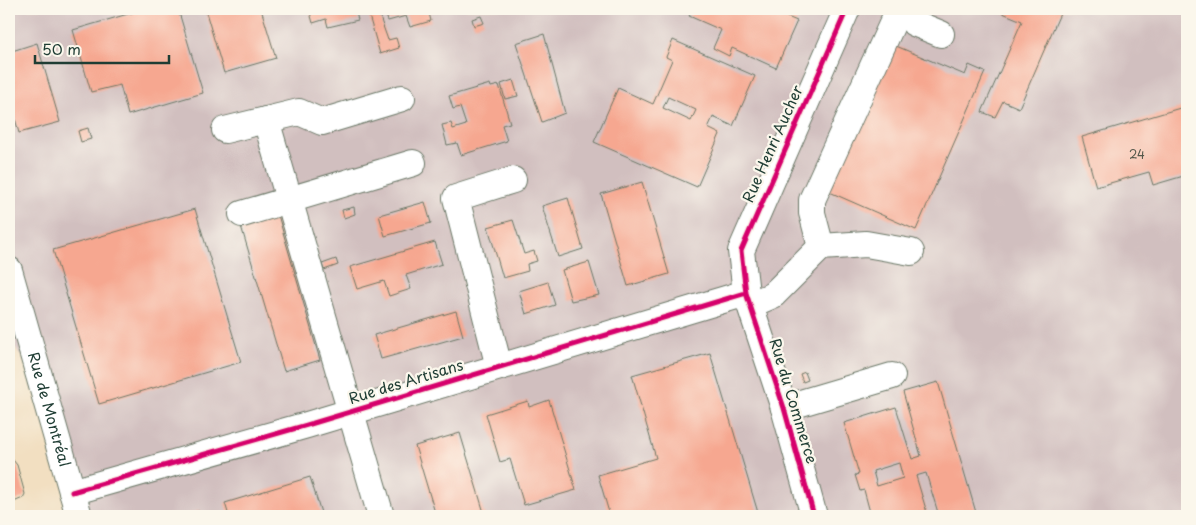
<svg xmlns="http://www.w3.org/2000/svg" width="1196" height="525" viewBox="0 0 1196 525" font-family="'Playpen Sans',sans-serif">
  <style>
    .industrial { fill: #d1bfbf }
    .building { fill: #f6a790; fill-rule: evenodd }
    .lines { fill: none; stroke-linecap: round; stroke-linejoin: round }
    .minor-casing { stroke: #697665; stroke-width: 28 }
    .minor { stroke: #fff; stroke-width: 26 }
    .cycleway-casing { stroke: #fbf7ec; stroke-width: 8 }
    .cycleway { stroke: #d6006c; stroke-width: 5 }
    .labels { text-anchor: middle; stroke-width: 4.5; stroke-linejoin: round; paint-order: stroke }
    .number-label { font-size: 12px; fill: #55584b }
    .street-label { font-size: 15px; fill: #1f3d34; stroke: #fbf7ec }
  </style>
  <rect width="100%" height="100%" fill="#fbf7ec"/>
  <filter id="ink" filterUnits="userSpaceOnUse"><feTurbulence type="fractalNoise" baseFrequency=".02" numOctaves="2"/><feDisplacementMap in="SourceGraphic" scale="10" xChannelSelector="R" yChannelSelector="G"/><feConvolveMatrix kernelMatrix="1 2 1 2 8 2 1 2 1" color-interpolation-filters="sRGB"/></filter>
  <filter id="wash" filterUnits="userSpaceOnUse"><feTurbulence type="fractalNoise" baseFrequency=".0096" numOctaves="4" result="noise"/><feDisplacementMap in="SourceGraphic" scale="20" xChannelSelector="R" yChannelSelector="G"/><feGaussianBlur stdDeviation="1.12" result="paint"/><feColorMatrix in="noise" values="0 0 0 0 0 0 0 0 0 0 0 0 0 0 0 0 0 1.4 0 .05"/><feComposite in="paint" operator="in"/></filter>
  <g filter="url(#wash)">
    <rect width="100%" height="100%" fill="#f2dfc1"/>
    <path class="industrial" d="M9,9h1178v507h-1104l-52,-147 -22,-30z"/>
    <g id="blocks">
      <path class="building" d="M145,9h33l25,84 -75,22 -8,-30 -29,7 -18,-62z
        M205,9h56l15,49 -52,15z
        M309,9h46l3,11 -30,7 -2,-8 -13,4z
        M367,9h10l11,31 8,-2 3,10 -19,6z
        M384,9h44l3,12 -21,6 -4,-11 -18,5z
        M693,9h75l29,12 -21,47 -44,-20 -3,8 -16,-8 8,-18 -32,-14z
        M993,9h69l-43,99 -16,-7 -8,16 -13,-5 40,-91z
        M481,16l3,7 -10,3 -2,-7z
        M544,34l21,79 -23,9 -26,-79z
        M673,40l82,36 -22,50 -20,-9 -5,11 12,6 -23,53 -103,-45 24,-54 35,16 19,-44 -6,-3zM668,97l28,13 -5,11 -28,-13z
        M37,43l23,79 -41,11 -10,-36v-45z
        M889,43l76,32 4,-10 16,7 -69,158 -91,-40z
        M513,80l5,16 -13,3 -4,-15z
        M490,84l1,3 8,-2 11,38 -8,2 5,16 -46,14 -4,-12 -10,2 -5,-20 9,-2 2,6 13,-4 -6,-18 -7,2 -4,-13z
        M1187,106v69l-34,10 -4,-13 -53,15 -14,-50z
        M88,128l3,11 -10,3 -3,-11z
        M642,182l27,92 -41,12 -27,-92z
        M568,198l15,51 -25,8 -16,-51z
        M425,202l6,21 -46,13 -6,-21z
        M354,207l1,7 -11,4 -2,-8z
        M195,209l46,153 -142,42 -46,-154z
        M278,215l42,145 -36,11 -43,-145z
        M513,220l11,34 10,-3 3,10 -10,3 1,7 -25,7 -15,-51z
        M435,242l7,22 -36,11 5,14 -22,7 -5,-15 -27,8 -7,-22z
        M336,259l2,6 -14,5 -2,-6z
        M589,262l10,33 -28,6 -9,-31z
        M548,282l7,23 -29,9 -7,-23z
        M456,311l7,25 -82,23 -7,-24z
        M710,353l49,163h-149l-12,-41 58,-17 -24,-83z
        M805,372l3,8 -5,2 -3,-8z
        M938,382l39,134h-38l-13,-43 -10,3 12,40h-57l-7,-26 -4,1 -5,-16 4,-1 -15,-51 52,-16 16,52 9,-3 -18,-64zM899,463l4,15 -26,8 -4,-15z
        M549,400l27,90 -52,15 -14,-46 -10,3 -14,-48 42,-13 1,6z
        M460,433l25,83h-49l-21,-70z
        M9,455l8,10 8,29 -2,4 -14,6z
        M310,477l12,39h-93l-4,-13z
        M199,511l2,5h-19z"/>
    </g>
  </g>
  <g filter="url(#ink)">
    <use href="#blocks" fill-opacity="0" stroke="#697665" stroke-width="1"/>
    <g class="lines">
      <g class="minor-casing">
        <g id="minor">
          <path d="M906,9l8,14 27,11"/>
          <path d="M266,120l115,396"/>
          <path d="M225,130l74,-18 23,10 80,-24"/>
          <path d="M242,214l171,-51"/>
          <path d="M821,247l-9,-34v-13l87,-191"/>
          <path id="s1" d="M9,270l70,246"/>
          <path d="M750,305l23,-10 48,-48 45,-3 45,8"/>
          <path d="M499,367l-43,-169 57,-18"/>
          <path d="M784,408l108,-32"/>
          <path d="M72,492l235,-67 439,-132"/>
          <path d="M814,516l-30,-108 -38,-115 -5,-42 106,-242"/>
        </g>
      </g>
      <use href="#minor" class="minor"/>
      <g class="cycleway-casing">
        <path id="cycleway" d="M72,492l235,-67 439,-132
          M814,516l-30,-108 -38,-115 -5,-42 106,-242"/>
      </g>
      <use href="#cycleway" class="cycleway"/>
    </g>
  </g>
  <g class="labels">
    <g class="number-label">
      <text x="1137" y="159">24</text>
    </g>
    <g class="street-label">
      <text transform="translate(773 144) rotate(-66)" y="5">Rue Henri Aucher</text>
      <text transform="translate(406 382) rotate(-17)" y="5">Rue des Artisans</text>
      <text transform="translate(793 401) rotate(73)" y="5">Rue du Commerce</text>
      <text dy="5" stroke="none"><textPath href="#s1" startOffset="145">Rue de Montréal</textPath></text>
    </g>
  </g>
  <rect width="1196" height="525" fill="none" stroke="#fbf7ec" stroke-width="30"/>
  <path d="M35 55v8h134v-8" fill="none" stroke="#1f3d34" stroke-width="2.5"/>
  <text x="42" y="55" font-size="15" fill="#1f3d34" stroke="#fbf7ec" stroke-width="4" paint-order="stroke">50 m</text>
</svg>
